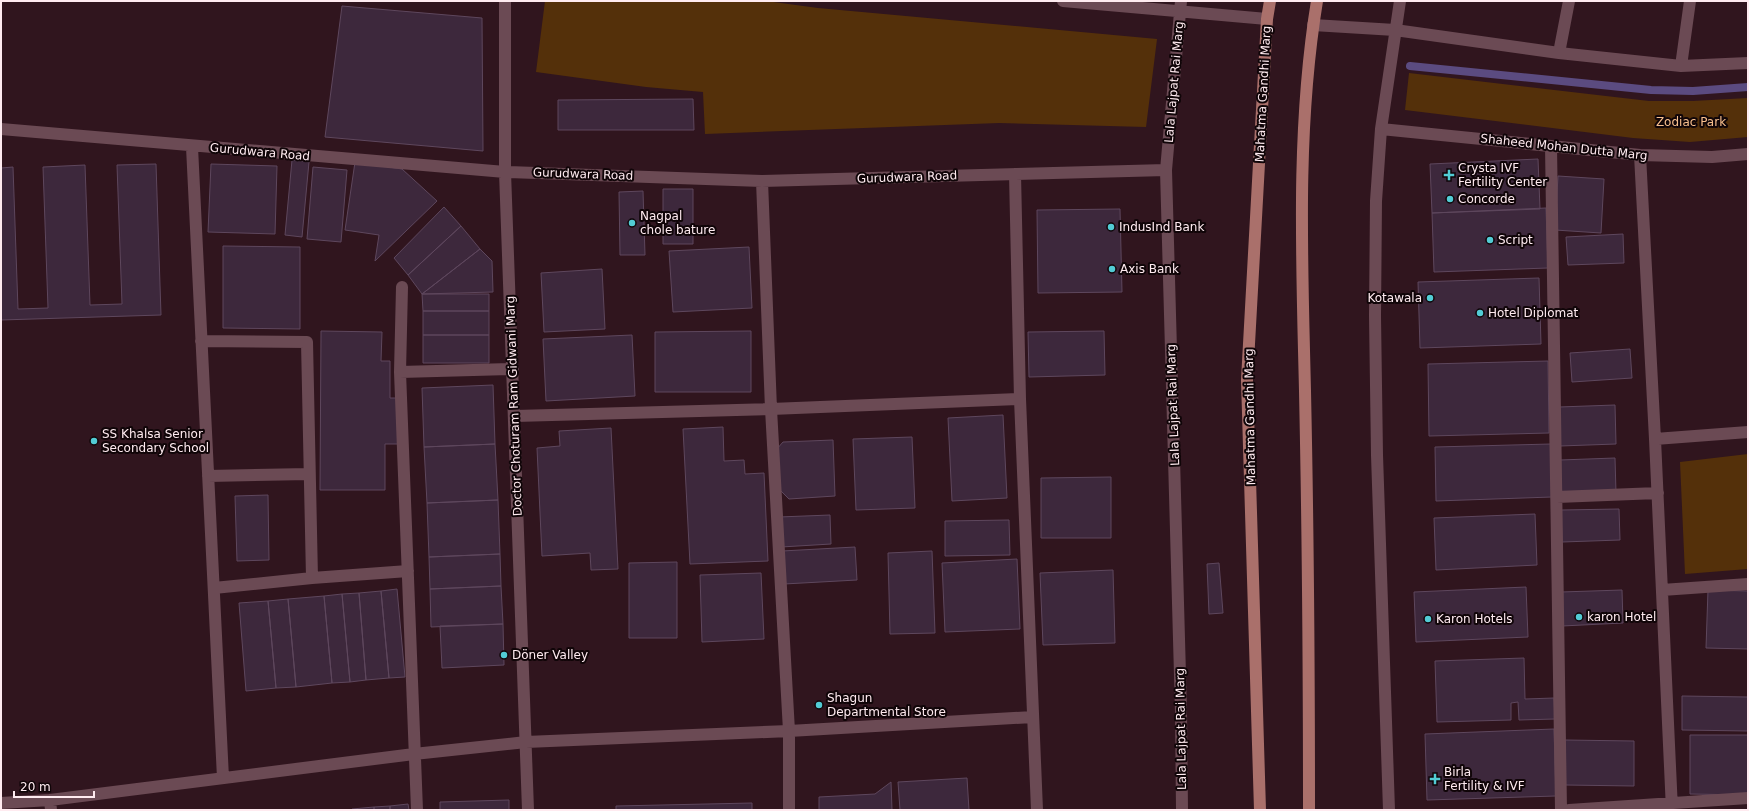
<svg xmlns="http://www.w3.org/2000/svg" width="1749" height="811" viewBox="0 0 1749 811" font-family="'DejaVu Sans',sans-serif">
  <style>
    .green { fill: #54300a }
    .lines { fill: none; stroke-linecap: round; stroke-linejoin: round }
    .stream { stroke: #5b4b80; stroke-width: 8 }
    .building { fill: #3d283c; stroke: #5e475d }
    .minor { stroke: #6b4a54; stroke-width: 12 }
    .major { stroke: #aa706b; stroke-width: 12 }
    .poi-dot { fill: #52ccd5; stroke: #100508; stroke-width: 1.5 }
    .labels { text-anchor: middle; stroke-width: 4; stroke-linejoin: round; paint-order: stroke }
    .street-label { font-size: 12px; fill: #ffebf0; stroke: #100508 }
    .park-label { font-size: 12px; fill: #f8bf8d; stroke: #100508 }
    .poi-label { font-size: 12px; fill: #ffebf0; stroke: #100508; text-anchor: start }
  </style>
  <rect width="100%" height="100%" fill="#30151e"/>
  <path class="green" d="M545,1h221l52,7 339,31 -11,88 -147,-4 -294,11 -2,-42 -57,-5 -110,-15z
    M1409,73l240,28h44l55,-3v39l-58,5 -57,-4 -228,-28z
    M1748,454v115l-63,5 -5,-112z"/>
  <g class="lines">
    <path class="stream" d="M1410,66l241,24 42,1 55,-4"/>
  </g>
  <path class="building" d="M342,6l140,12 1,133 -158,-14z
    M693,99l1,31h-136v-30z
    M1538,159l2,50 -108,4 -2,-49z
    M292,160l17,2 -7,75 -17,-2z
    M355,162l47,7 35,32 -62,60 4,-26 -34,-5z
    M156,164l5,151 -160,5v-152l12,-1 5,142 30,-1 -5,-141 42,-2 5,140 32,-1 -5,-139z
    M211,164l66,2 -2,68 -67,-2z
    M313,167l34,3 -6,72 -34,-3z
    M1558,176l46,3 -3,54 -46,-3z
    M663,189h30v55h-30z
    M643,191l2,64h-25l-1,-63z
    M444,207l17,19 -53,49 -14,-17z
    M1546,208l2,60 -114,4 -2,-59z
    M1120,209l2,83 -84,1 -1,-83z
    M461,226l19,23 -58,45 -14,-19z
    M1623,234l1,29 -56,2 -2,-28z
    M223,246l77,1v82l-77,-1z
    M749,247l3,61 -79,4 -4,-61z
    M480,249l12,12 1,31 -71,2z
    M602,269l3,60 -61,3 -3,-59z
    M1539,278l2,66 -121,4 -2,-66z
    M422,294h67v17h-66z
    M423,311h66v24h-66z
    M321,331l61,1 -1,29h9v37h10v46h-15v46h-65z
    M751,331v61h-96v-60z
    M1104,331l1,44 -76,2 -1,-45z
    M423,335h66v28h-66z
    M632,335l3,61 -89,5 -3,-62z
    M1630,349l2,29 -60,4 -2,-29z
    M1548,361l1,72 -120,3 -1,-72z
    M493,385l2,59 -71,3 -2,-59z
    M1615,405l1,39 -56,2 -1,-39z
    M1003,415l4,83 -55,3 -4,-83z
    M723,427l1,34 20,-1 1,14 19,-1 4,88 -78,3 -7,-135z
    M611,428l7,141 -27,1 -1,-17 -48,3 -5,-108 23,-2 -1,-15z
    M912,437l3,71 -59,2 -3,-71z
    M833,440l2,56 -46,3 -13,-13v-36l7,-8z
    M495,444l3,56 -71,3 -3,-56z
    M1551,444l1,53 -116,4 -1,-54z
    M1615,458l1,35 -56,1v-34z
    M1111,477v61h-70v-60z
    M268,495l1,65 -32,1 -2,-65z
    M498,500l2,54 -71,3 -2,-54z
    M1619,509l1,31 -58,2 -1,-32z
    M1535,514l2,51 -101,5 -2,-52z
    M830,515l1,29 -50,3 -2,-30z
    M1009,520l1,35 -65,1v-35z
    M855,547l2,33 -73,4 -2,-33z
    M932,551l3,82 -45,1 -2,-81z
    M500,554l1,32 -71,3 -1,-32z
    M1017,559l3,70 -75,3 -3,-69z
    M677,562v76h-48v-75z
    M1219,563l4,50 -14,1 -2,-50z
    M1113,570l2,73 -72,2 -3,-72z
    M761,573l3,66 -62,3 -2,-67z
    M501,586l2,38 -72,3 -1,-38z
    M1526,587l2,50 -112,5 -2,-50z
    M397,589l8,88 -16,1 -8,-87z
    M1622,590l1,33 -61,3 -1,-34z
    M1708,590l40,1v58l-42,-1z
    M381,591l8,87 -23,2 -7,-87z
    M359,593l7,87 -16,2 -8,-88z
    M342,594l8,88 -18,1 -8,-87z
    M324,596l8,87 -36,4 -8,-88z
    M288,599l8,88 -20,1 -8,-87z
    M268,601l8,87 -30,3 -7,-88z
    M503,624l1,41 -62,3 -2,-42z
    M1524,658l1,41 29,-1 1,21 -36,1 -1,-18 -7,1v17l-74,2 -2,-61z
    M1682,696l66,1v34l-66,-1z
    M1554,729l2,67 -129,4 -2,-66z
    M1690,735h58v60l-58,-1z
    M1565,740l69,1v45l-69,-1z
    M967,778l2,32h-69l-2,-28z
    M891,782l1,28h-73v-13l56,-3z
    M509,800v10h-69v-8z
    M752,803v7h-136v-4z
    M408,804l1,6h-19v-4z
    M390,806v4h-16v-3z
    M374,807v3h-22v-1z"/>
  <g class="lines">
    <path class="minor" d="M505,1v171l23,638
      M1063,1l204,18
      M1181,1l-15,169 15,541 1,99
      M1313,25l82,5 164,23 122,13 67,-3
      M1559,53l10,-52
      M1681,66l9,-65
      M1,129l504,43 257,9 404,-11
      M1381,129l259,26 72,2 36,-3
      M1551,146l10,664
      M192,147l31,631
      M1640,155l15,284 17,371
      M1015,174l5,225 17,411
      M762,181l9,228 18,322v79
      M402,287l-2,85 17,438
      M201,341l106,1 5,236
      M400,372l113,-3
      M515,416l256,-7 249,-10
      M1655,439l93,-7
      M208,476l101,-2
      M1557,497l101,-4
      M214,588l98,-10 96,-7
      M1662,590l86,-6
      M50,800l364,-46 112,-12 263,-11 244,-14
      M1,803l49,-3 1,10
      M1389,810l-12,-355 -2,-139 1,-115 5,-72 19,-128
      M1569,810l179,-12"/>
    <path class="major" d="M1260,810l-13,-430 20,-361 3,-18
      M1309,810c0,-140 -1,-279 -4,-419 -3,-130 -9,-262 12,-390"/>
  </g>
  <g class="poi-dot">
    <path d="M1447 169h4v4h4v4h-4v4h-4v-4h-4v-4h4z"/>
    <circle cx="1450" cy="199" r="4"/>
    <circle cx="632" cy="223" r="4"/>
    <circle cx="1111" cy="227" r="4"/>
    <circle cx="1490" cy="240" r="4"/>
    <circle cx="1112" cy="269" r="4"/>
    <circle cx="1430" cy="298" r="4"/>
    <circle cx="1480" cy="313" r="4"/>
    <circle cx="94" cy="441" r="4"/>
    <circle cx="1579" cy="617" r="4"/>
    <circle cx="1428" cy="619" r="4"/>
    <circle cx="504" cy="655" r="4"/>
    <circle cx="819" cy="705" r="4"/>
    <path d="M1433 773h4v4h4v4h-4v4h-4v-4h-4v-4h4z"/>
  </g>
  <g class="labels">
    <g class="street-label">
      <text transform="translate(1174 82) rotate(-85)" y="4">Lala Lajpat Rai Marg</text>
      <text transform="translate(1263 94) rotate(-87)" y="4">Mahatma Gandhi Marg</text>
      <text transform="translate(1564 147) rotate(6)" y="4">Shaheed Mohan Dutta Marg</text>
      <text transform="translate(260 152) rotate(5)" y="4">Gurudwara Road</text>
      <text transform="translate(583 174) rotate(2)" y="4">Gurudwara Road</text>
      <text transform="translate(907 177) rotate(-2)" y="4">Gurudwara Road</text>
      <text transform="translate(1173 405) rotate(-92)" y="4">Lala Lajpat Rai Marg</text>
      <text transform="translate(514 406) rotate(-92)" y="4">Doctor Choturam Ram Gidwani Marg</text>
      <text transform="translate(1250 417) rotate(-91)" y="4">Mahatma Gandhi Marg</text>
      <text transform="translate(1181 729) rotate(-91)" y="4">Lala Lajpat Rai Marg</text>
    </g>
    <g class="park-label">
      <text x="1691" y="126">Zodiac Park</text>
    </g>
    <g class="poi-label">
      <text x="1458" y="172">Crysta IVF<tspan x="1458" dy="14">Fertility Center</tspan></text>
      <text x="1458" y="203">Concorde</text>
      <text x="640" y="220">Nagpal<tspan x="640" dy="14">chole bature</tspan></text>
      <text x="1119" y="231">IndusInd Bank</text>
      <text x="1498" y="244">Script</text>
      <text x="1120" y="273">Axis Bank</text>
      <text x="1422" y="302" text-anchor="end">Kotawala</text>
      <text x="1488" y="317">Hotel Diplomat</text>
      <text x="102" y="438">SS Khalsa Senior<tspan x="102" dy="14">Secondary School</tspan></text>
      <text x="1587" y="621">karon Hotel</text>
      <text x="1436" y="623">Karon Hotels</text>
      <text x="512" y="659">Döner Valley</text>
      <text x="827" y="702">Shagun<tspan x="827" dy="14">Departmental Store</tspan></text>
      <text x="1444" y="776">Birla<tspan x="1444" dy="14">Fertility &amp; IVF</tspan></text>
    </g>
  </g>
  <rect width="1749" height="811" fill="none" stroke="#ffebf0" stroke-width="4"/>
  <path d="M14 791v6h80v-6" fill="none" stroke="#ffebf0" stroke-width="2"/>
  <text x="20" y="791" font-size="12" fill="#ffebf0" stroke="#100508" stroke-width="3" paint-order="stroke">20 m</text>
</svg>
